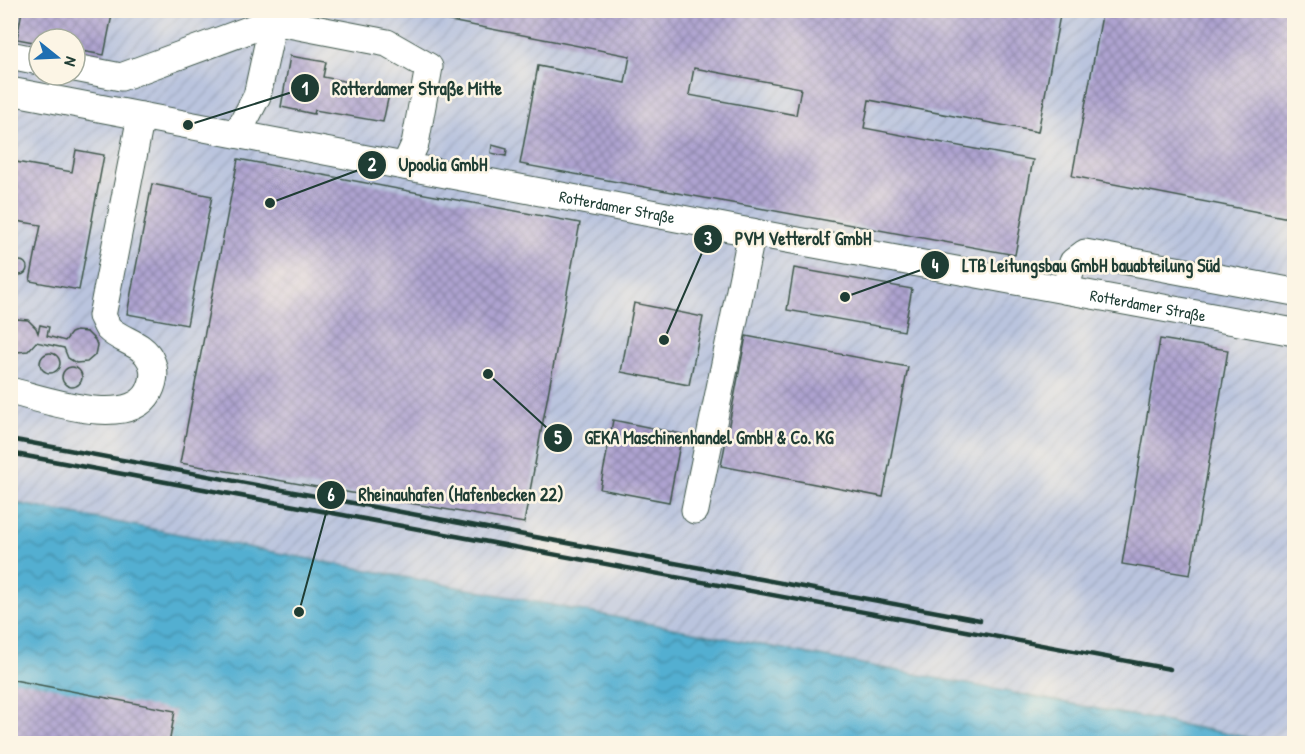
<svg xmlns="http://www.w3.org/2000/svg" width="1305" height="754" viewBox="0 0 1305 754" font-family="'Patrick Hand',sans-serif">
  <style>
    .industrial { fill: url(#industrial-furrows); fill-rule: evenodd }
    .water { fill: url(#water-waves); stroke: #397682; stroke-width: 1.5 }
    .building { fill: url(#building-cross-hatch); fill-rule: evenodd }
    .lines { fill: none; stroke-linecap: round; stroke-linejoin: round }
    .minor-casing { stroke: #3e564a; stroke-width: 29 }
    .minor { stroke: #fff; stroke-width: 27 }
    .rail { stroke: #1f3d34; stroke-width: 4.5 }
    .labels { text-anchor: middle; stroke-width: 5; stroke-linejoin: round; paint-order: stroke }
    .street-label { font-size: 16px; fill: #1f3d34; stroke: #fcf5e5 }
    .leader { fill: none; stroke: #1f3d34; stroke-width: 2 }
    .callout-dot { fill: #1f3d34; stroke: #fcf5e5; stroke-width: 2 }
    .mark-label { font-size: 18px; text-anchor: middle; font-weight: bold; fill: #fff }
    .callout-label { font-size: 18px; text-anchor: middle; font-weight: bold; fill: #1f3d34; stroke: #fcf5e5; stroke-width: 5; stroke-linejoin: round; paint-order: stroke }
  </style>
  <defs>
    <pattern id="industrial-furrows" width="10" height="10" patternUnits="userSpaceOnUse" patternTransform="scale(1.5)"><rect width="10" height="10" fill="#bac4de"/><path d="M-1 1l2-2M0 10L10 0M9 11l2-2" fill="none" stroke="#9fa9bf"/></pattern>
    <pattern id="water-waves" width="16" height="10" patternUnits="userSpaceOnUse" patternTransform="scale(1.5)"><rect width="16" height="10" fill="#53afd1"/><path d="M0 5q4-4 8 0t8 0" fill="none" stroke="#4490aa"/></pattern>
    <pattern id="building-cross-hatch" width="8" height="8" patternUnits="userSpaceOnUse" patternTransform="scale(1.5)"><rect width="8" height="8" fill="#aea3d0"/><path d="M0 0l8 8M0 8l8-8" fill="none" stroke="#8d86aa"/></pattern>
  </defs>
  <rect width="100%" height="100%" fill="#fcf5e5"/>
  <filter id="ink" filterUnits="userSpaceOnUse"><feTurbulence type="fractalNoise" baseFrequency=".0167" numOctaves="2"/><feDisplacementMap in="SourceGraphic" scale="12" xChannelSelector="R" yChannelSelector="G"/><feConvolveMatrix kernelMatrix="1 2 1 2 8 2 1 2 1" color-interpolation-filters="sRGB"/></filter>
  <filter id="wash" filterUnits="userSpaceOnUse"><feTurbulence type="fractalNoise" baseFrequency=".008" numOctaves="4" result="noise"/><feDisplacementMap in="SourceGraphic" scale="24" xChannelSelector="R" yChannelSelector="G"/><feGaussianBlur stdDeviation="1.35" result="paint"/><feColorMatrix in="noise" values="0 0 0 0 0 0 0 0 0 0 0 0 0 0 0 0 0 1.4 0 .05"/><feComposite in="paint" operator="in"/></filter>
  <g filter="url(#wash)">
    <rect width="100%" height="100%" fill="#ece5c6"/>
    <path class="industrial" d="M11,11h1283v732h-17l-1266,-241zM39,39h36v36h-36z"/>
    <path class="water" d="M10,502l1267,241 -1150,1 -116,-22z"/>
    <g id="blocks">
      <path class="building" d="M22,10h91l-9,45 -29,-5v-11h-36v4l-22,-4z
        M394,10h667l-23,122 -169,-32 -5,28 169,32 -18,95 -495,-91 18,-98 87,17 5,-27zM694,68l107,20 -5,27 -107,-20z
        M1103,10h191v209l-222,-43z
        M290,56l36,6 -3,15 67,13 -7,32 -68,-12 -1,4 -33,-7z
        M492,145l15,4 -1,7 -15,-3z
        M76,150l28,5 -25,135 -49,-9 11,-56 -31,-5v-59l62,11z
        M238,159l342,64 -56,300 -344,-60z
        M152,184l60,12 -25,129 -60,-11z
        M13 268a7 7 0 1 1 14 0a7 7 0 1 1-14 0Z
        M794,268l118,21 -8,42 -117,-21z
        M634,303l69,14 -14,68 -68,-13z
        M17,319l11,1 8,8 2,5 2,-8 9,2 -2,9 18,5 6,-8 5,-2 11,1 8,8 2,5 -2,10 -8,7 -11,1 -8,-5 -4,-10 -28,-6 -8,9 -11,1 -5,-3 -2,-1v-25z
        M746,336l162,31 -25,130 -162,-31z
        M1160,339l68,11 -38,225 -68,-11z
        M40 363a10 10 0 1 1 20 0a10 10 0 1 1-20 0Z
        M62 377a10 10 0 1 1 20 0a10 10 0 1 1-20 0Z
        M613,420l69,14 -13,68 -69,-13z
        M14,680l161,31 -6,33h-159v-47z"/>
    </g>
  </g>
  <g filter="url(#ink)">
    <use href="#blocks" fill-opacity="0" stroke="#3e564a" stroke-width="1.5"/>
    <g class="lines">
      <g class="minor-casing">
        <g id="minor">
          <path d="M10,55l29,6"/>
          <path d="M75,68l46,9 152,-56"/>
          <path id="s1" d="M10,91l777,148 507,93"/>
          <path d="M237,134l20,-38 16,-75 114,22 42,24 -14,77 -10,22"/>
          <path d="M1065,290l8,-28 12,-9 209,39"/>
          <path d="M10,391c34,8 118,39 139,1 5,-10 7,-20 2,-31 -7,-18 -31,-20 -43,-33 -2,-3 -4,-9 -6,-12l39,-200"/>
          <path d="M695,510l57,-278"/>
        </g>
      </g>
      <use href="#minor" class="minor"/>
      <path class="rail" d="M10,439l970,181
        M10,453l1160,216"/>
    </g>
  </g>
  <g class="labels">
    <g class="street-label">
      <text dy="6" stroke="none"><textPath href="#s1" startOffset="618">Rotterdamer Straße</textPath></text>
      <text dy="6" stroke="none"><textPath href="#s1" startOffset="1158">Rotterdamer Straße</textPath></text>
    </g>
  </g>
  <path class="leader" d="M188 125L305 88M270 203L372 165M664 340L708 239M845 297L935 265M488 374L558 438M299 612L331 495"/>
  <g class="callout-dot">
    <circle cx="188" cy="125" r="6"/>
    <circle cx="270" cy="203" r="6"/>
    <circle cx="664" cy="340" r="6"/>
    <circle cx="845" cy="297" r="6"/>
    <circle cx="488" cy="374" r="6"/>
    <circle cx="299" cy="612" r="6"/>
    <circle cx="305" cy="88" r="15"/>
    <circle cx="372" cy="165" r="15"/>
    <circle cx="708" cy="239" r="15"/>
    <circle cx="935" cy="265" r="15"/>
    <circle cx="558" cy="438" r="15"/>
    <circle cx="331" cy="495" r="15"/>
  </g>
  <g class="mark-label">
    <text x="305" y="95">1</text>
    <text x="372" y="171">2</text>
    <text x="708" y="245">3</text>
    <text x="935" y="272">4</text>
    <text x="558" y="444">5</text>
    <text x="331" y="501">6</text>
  </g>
  <g class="callout-label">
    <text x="417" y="95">Rotterdamer Straße Mitte</text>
    <text x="443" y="171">Upoolia GmbH</text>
    <text x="803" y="245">PVM Vetterolf GmbH</text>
    <text x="1091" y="272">LTB Leitungsbau GmbH bauabteilung Süd</text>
    <text x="709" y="444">GEKA Maschinenhandel GmbH &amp; Co. KG</text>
    <text x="461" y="501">Rheinauhafen (Hafenbecken 22)</text>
  </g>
  <rect width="1305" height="754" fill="none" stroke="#fcf5e5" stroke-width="36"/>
  <g transform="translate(57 57) rotate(108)"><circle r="28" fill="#fcf5e5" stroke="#a4ab9e" stroke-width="1.5"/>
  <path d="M0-4.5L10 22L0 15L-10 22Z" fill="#1f6fb2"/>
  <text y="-9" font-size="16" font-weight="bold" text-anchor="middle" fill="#1f3d34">N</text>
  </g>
</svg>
